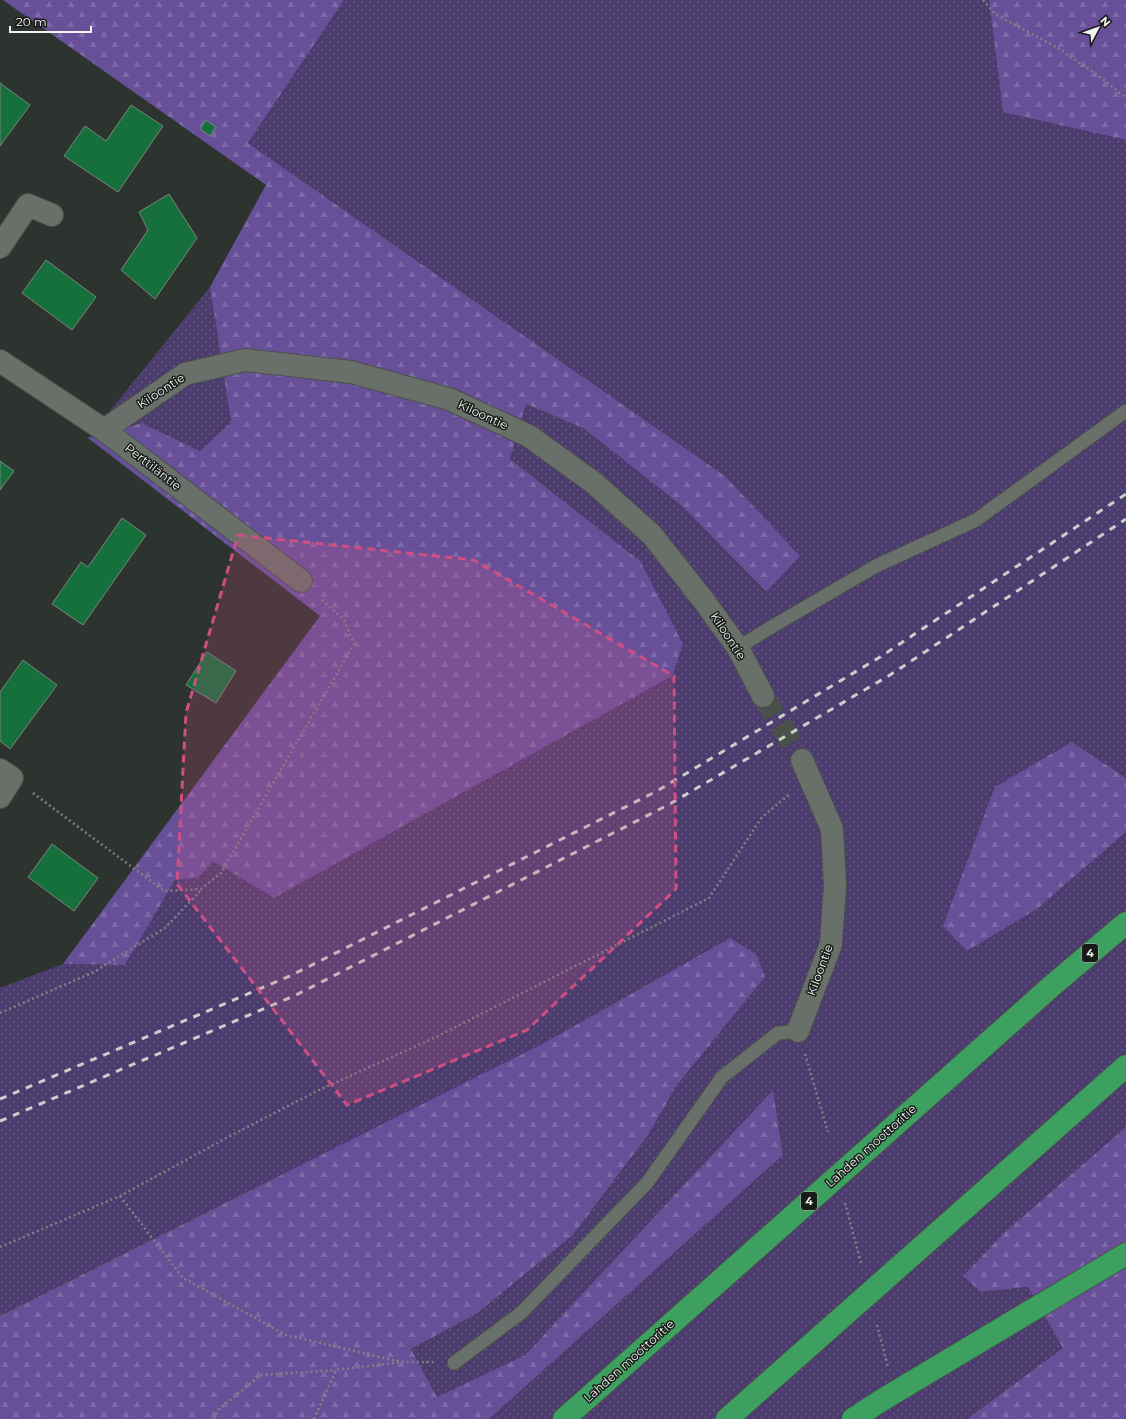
<svg xmlns="http://www.w3.org/2000/svg" width="1126" height="1419" viewBox="0 0 1126 1419" font-family="Montserrat,sans-serif">
  <style>
    .grass { fill: url(#grass-dots) }
    .forest { fill: url(#forest-firs) }
    .building { fill: #15703c; stroke: #7c847e }
    .lines { fill: none; stroke-linecap: round; stroke-linejoin: round }
    .street-tunnel { stroke: #4a514c; stroke-width: 22; stroke-dasharray: 22 11; stroke-linecap: butt }
    .lane-casing { stroke: #4a504c; stroke-width: 15 }
    .street-casing { stroke: #4a504c; stroke-width: 24 }
    .highway-casing { stroke: #4a504c; stroke-width: 24 }
    .path { stroke: #7d837f; stroke-width: 2.5; stroke-dasharray: 2 3; stroke-linecap: butt }
    .lane { stroke: #69706a; stroke-width: 13 }
    .street { stroke: #69706a; stroke-width: 22 }
    .highway { stroke: #3da061; stroke-width: 22 }
    .rail { stroke: #cbcfcc; stroke-width: 3; stroke-dasharray: 7 7; stroke-linecap: butt }
    .marked { fill: #ce4f81; fill-opacity: 0.2; stroke: #ce4f81; stroke-width: 3; stroke-dasharray: 8 5; stroke-linejoin: round }
    .labels { text-anchor: middle; stroke-width: 3; stroke-linejoin: round; paint-order: stroke }
    .shield { fill: #181b18; stroke: #b0b4b1; stroke-width: 1 }
    .shield-label { font-size: 11px; font-weight: bold; fill: #f1f5f2 }
    .street-label { font-size: 12px; fill: #f1f5f2; stroke: #181b18 }
  </style>
  <defs>
    <pattern id="grass-dots" width="8" height="8" patternUnits="userSpaceOnUse"><rect width="8" height="8" fill="#4c3c6e"/><path d="M2 2h.1M6 6h.1" fill="none" stroke="#665983" stroke-width="1.8" stroke-linecap="round"/></pattern>
    <pattern id="forest-firs" width="22" height="20" patternUnits="userSpaceOnUse"><rect width="22" height="20" fill="#685099"/><path d="M5 1l3.5 6h-7zM16 11l3.5 6h-7z" fill="#7e6aa8"/></pattern>
  </defs>
  <rect width="100%" height="100%" fill="#2d342f"/>
  <path class="grass" d="M344,0h645l14,112 123,28v638l-54,-36 -129,184 24,25 70,-42 89,-77v295l-120,104 -43,45 18,16 47,-5 36,61 -97,71h-478l294,-264 -10,-65 -248,265 -88,42 -26,-48 65,-35 97,-79 75,-100 29,-50 88,-108 -35,-39 -188,106 -542,272v-328l63,-24 62,1 50,-85 23,-2 15,-17 427,-300 -130,-102 16,-55 57,24 99,78 83,86 34,-36 -74,-80 -477,-333z
    M210,287l21,135 -31,29 -58,-28 -54,15z"/>
  <path class="forest" d="M3,0h341l-96,143 477,333 75,80 -34,36 -84,-86 -99,-78 -57,-24 -16,55 130,102 43,83 -11,32 -398,222 -61,-37 -15,17 -23,2 -50,85 -62,-1 257,-348 -232,-178 54,-15 58,28 31,-29 -21,-135 56,-102z
    M989,0h137v140l-123,-28z
    M1072,742l54,36v54l-89,77 -70,42 -24,-25 52,-139z
    M730,938l26,16 9,23 -88,108 -29,50 -75,100 -97,79 -65,35 26,48 88,-42 248,-265 10,65 -294,264h-489v-103l542,-272z
    M1126,1127v292h-159l96,-71 -35,-61 -47,5 -18,-16 43,-45z"/>
  <path class="building" d="M0,83l30,22 -30,41z
    M131,105l32,21 -45,66 -54,-36 21,-30 21,15z
    M206,120l10,7 -6,9 -10,-7z
    M169,194l28,44 -42,61 -34,-29 27,-40 -9,-18z
    M46,260l50,37 -24,33 -50,-37z
    M0,461l14,10 -14,19z
    M122,518l24,17 -63,90 -31,-21 29,-42 7,5z
    M207,652l29,19 -20,32 -30,-18z
    M23,660l34,25 -47,64 -10,-8v-49z
    M52,844l46,34 -24,33 -46,-34z"/>
  <g class="lines">
    <path class="street-tunnel" d="M763,696l39,64"/>
    <g class="lane-casing">
      <path id="lane" d="M738,648l25,-16 113,-66 100,-46 150,-109
        M454,1363l67,-50 126,-130 75,-106 56,-44 20,-2"/>
    </g>
    <g class="street-casing">
      <path id="street" d="M0,247l28,-42 24,10
        M0,361l104,69 197,151
        M104,430l81,-56 60,-14 106,12 98,27 80,37 65,47 58,52 52,66 34,47 25,48
        M0,770l12,8 -12,19
        M798,1031l33,-87 4,-58 -3,-57 -30,-69"/>
    </g>
    <g class="highway-casing">
      <path id="highway" d="M564,1419l490,-435 72,-61
        M727,1419l399,-353
        M853,1419l29,-19 244,-146"/>
    </g>
    <path class="path" d="M983,0l12,14 63,34 45,31 23,19
      M33,793l131,98 37,-2 20,-16 133,-229 -10,-24 -24,-22
      M0,1013l94,-41 71,-44 36,-38
      M805,1054l23,78
      M120,1196l63,82 103,57 115,27
      M845,1203l16,60
      M0,1247l120,-51 110,-60 87,-45 119,-54 273,-139 53,-81 28,-23
      M877,1325l11,42
      M214,1419l4,-9 43,-35 75,-5
      M314,1419l22,-49 65,-8h32"/>
    <use href="#lane" class="lane"/>
    <use href="#street" class="street"/>
    <use href="#highway" class="highway"/>
    <path class="rail" d="M0,1099l290,-123 367,-185 223,-134 246,-163
      M0,1121l294,-125 374,-191 222,-130 236,-156"/>
  </g>
  <path class="marked" d="M238,535l236,25 200,116 2,213 -149,141 -180,75 -170,-221 9,-171z"/>
  <g class="labels">
    <g class="shield">
      <rect x="1082" y="944" width="16" height="18" rx="3"/>
      <rect x="801" y="1192" width="16" height="18" rx="3"/>
    </g>
    <g class="shield-label">
      <text x="1090" y="957">4</text>
      <text x="809" y="1205">4</text>
    </g>
    <g class="street-label">
      <text transform="translate(161 391) rotate(-33)" y="4">Kiloontie</text>
      <text transform="translate(483 415) rotate(25)" y="4">Kiloontie</text>
      <text transform="translate(153 467) rotate(38)" y="4">Perttiläntie</text>
      <text transform="translate(728 636) rotate(57)" y="4">Kiloontie</text>
      <text transform="translate(820 970) rotate(-70)" y="4">Kiloontie</text>
      <text transform="translate(871 1146) rotate(-42)" y="4">Lahden moottoritie</text>
      <text transform="translate(629 1361) rotate(-42)" y="4">Lahden moottoritie</text>
    </g>
  </g>
  <g transform="translate(1098 28) rotate(49)" stroke="#181b18" stroke-width="3" paint-order="stroke">
  <path d="M0-3L7 15L0 10L-7 15Z" fill="#f1f5f2"/>
  <text y="-6" font-size="11" font-weight="bold" text-anchor="middle" fill="#f1f5f2">N</text>
  </g>
  <path d="M10 26v6h81v-6" fill="none" stroke="#f1f5f2" stroke-width="2"/>
  <text x="16" y="26" font-size="12" fill="#f1f5f2" stroke="#181b18" stroke-width="3" paint-order="stroke">20 m</text>
</svg>
